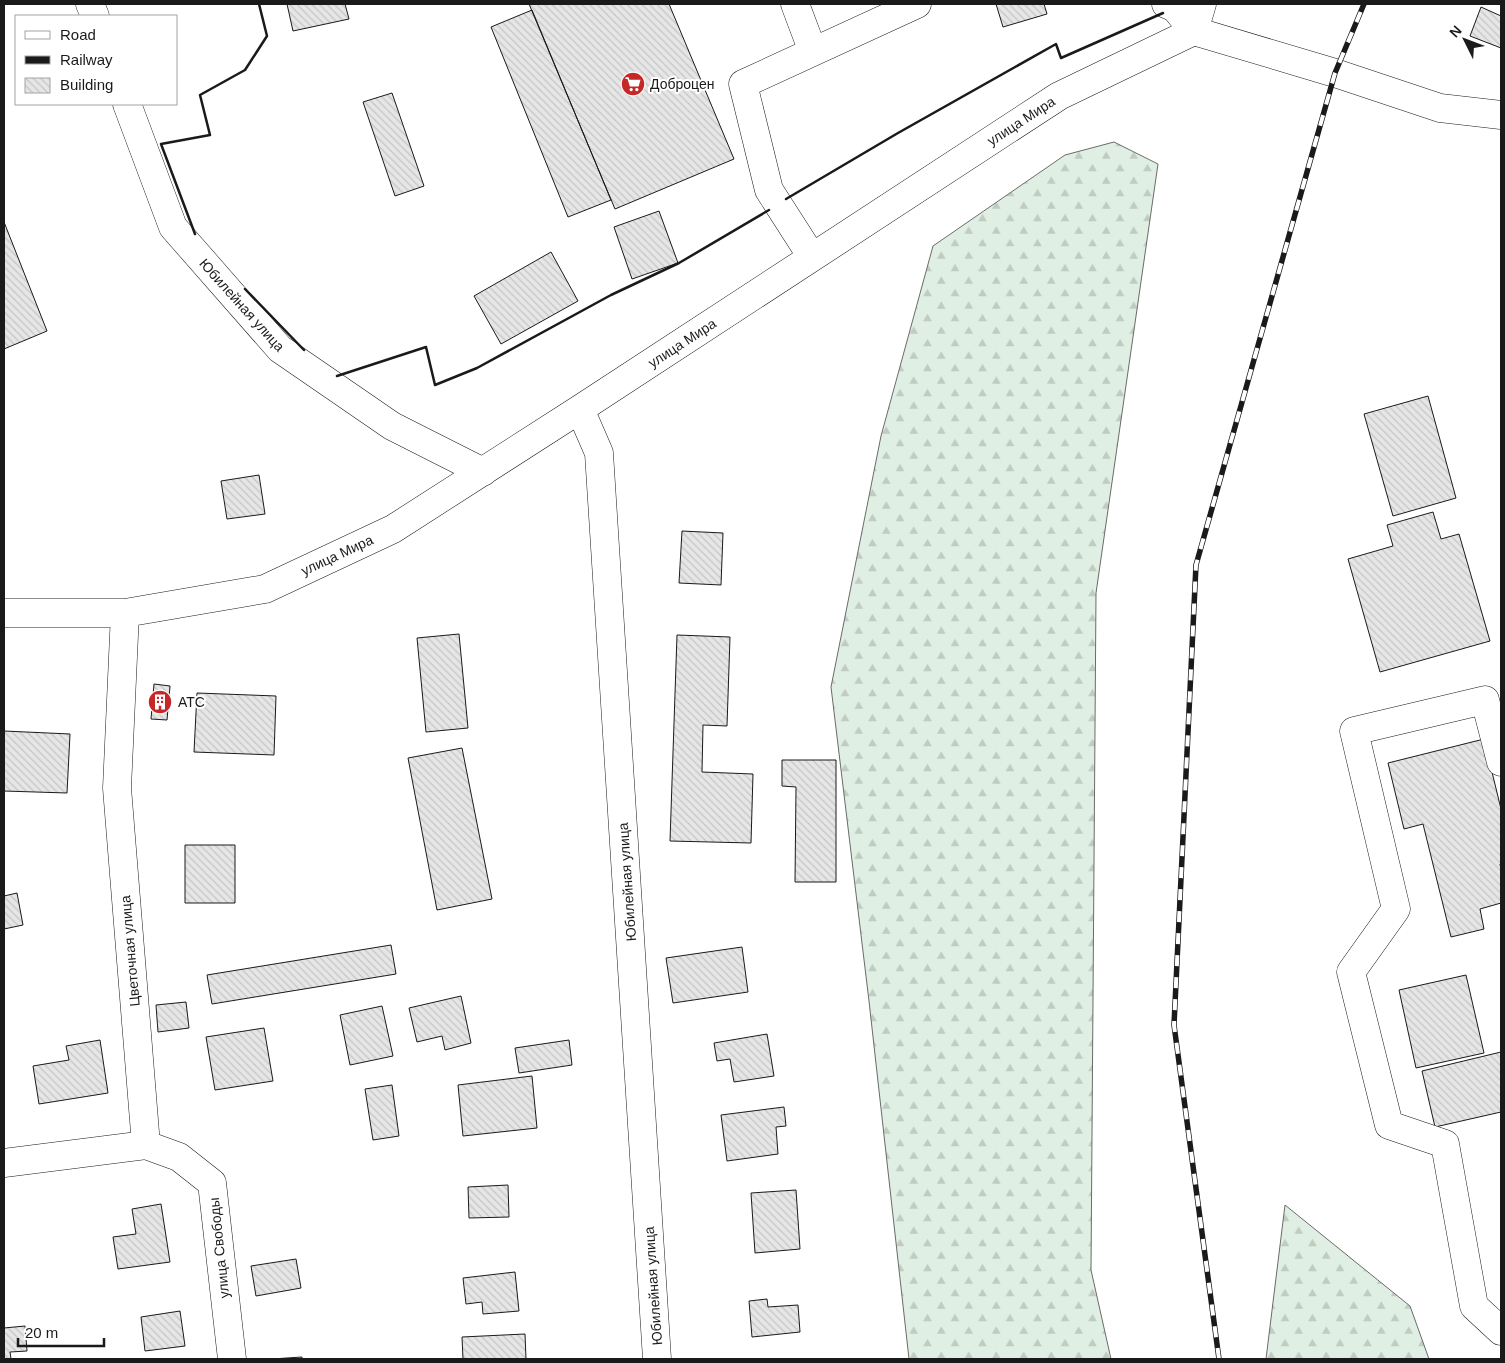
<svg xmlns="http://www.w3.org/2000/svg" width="1505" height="1363" viewBox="0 0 1505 1363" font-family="Helvetica,sans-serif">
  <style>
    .forest { fill: url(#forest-firs); stroke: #6a6a6a }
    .building { fill: url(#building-back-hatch); stroke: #1a1a1a }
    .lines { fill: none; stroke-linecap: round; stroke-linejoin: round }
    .minor-casing { stroke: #1a1a1a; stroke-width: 29 }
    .minor { stroke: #fff; stroke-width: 28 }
    .rail-casing { stroke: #1a1a1a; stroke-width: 5.5 }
    .rail { stroke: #fff; stroke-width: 4; stroke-dasharray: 11; stroke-linecap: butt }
    .wall { stroke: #1a1a1a; stroke-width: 2.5 }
    .labels { text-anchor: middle; stroke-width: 4; stroke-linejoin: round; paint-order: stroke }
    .poi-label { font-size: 14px; fill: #1a1a1a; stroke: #fff; text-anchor: start }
    .street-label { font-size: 14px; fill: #1a1a1a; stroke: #fff }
  </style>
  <defs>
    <pattern id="forest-firs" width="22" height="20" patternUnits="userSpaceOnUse" patternTransform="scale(1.25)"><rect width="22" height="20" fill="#e0efe3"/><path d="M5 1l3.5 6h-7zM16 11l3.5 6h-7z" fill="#c0ccc2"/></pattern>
    <pattern id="building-back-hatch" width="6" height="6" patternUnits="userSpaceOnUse" patternTransform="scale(1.25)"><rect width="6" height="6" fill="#e6e6e6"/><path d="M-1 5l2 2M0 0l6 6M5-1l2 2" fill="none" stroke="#c5c5c5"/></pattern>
  </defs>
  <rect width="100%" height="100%" fill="#fff"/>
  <path class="forest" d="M1114,142l44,22 -62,429 -5,677 20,89h-202l-40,-358 -38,-314 50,-251 52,-190 132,-91z
    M1285,1205l125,101 19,53h-163z"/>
  <path class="building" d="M287,4h58l4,15 -56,12z
    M529,4h140l65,155 -119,50z
    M996,4h48l3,10 -44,13z
    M1481,7l20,9v32l-31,-12z
    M532,10l79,190 -43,17 -77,-190z
    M392,93l32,93 -29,10 -32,-94z
    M659,211l19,52 -46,16 -18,-52z
    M4,222l43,109 -43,18z
    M551,252l27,49 -77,43 -27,-48z
    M1428,396l28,102 -63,18 -29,-102z
    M259,475l6,39 -38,5 -6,-38z
    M1433,512l8,27 18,-5 31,107 -110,31 -32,-113 45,-13 -6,-21z
    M682,531l41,2 -2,52 -42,-2z
    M459,634l9,94 -42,4 -9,-94z
    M677,635l53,2 -3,89 -24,-1 -1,47 51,2 -2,69 -81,-2z
    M154,684l16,2 -3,34 -16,-1z
    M197,693l79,3 -2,59 -80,-3z
    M4,731l66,3 -3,59 -63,-2z
    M1484,739l17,70v55h-1l1,6v33l-21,6 4,20 -33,8 -28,-113 -19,5 -16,-66z
    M462,748l30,151 -55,11 -29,-152z
    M782,760h54v122h-41l1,-95 -14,-1z
    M185,845h50v58h-50z
    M17,893l6,32 -19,4v-33z
    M391,945l5,29 -184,30 -5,-29z
    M742,947l6,45 -75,11 -7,-45z
    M1466,975l18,78 -68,15 -17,-78z
    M461,996l10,47 -26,7 -3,-14 -25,6 -8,-34z
    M186,1002l3,26 -31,4 -2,-27z
    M382,1006l11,50 -43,9 -10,-50z
    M264,1028l9,53 -58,9 -9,-53z
    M767,1034l7,42 -40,6 -4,-23 -13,2 -3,-18z
    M100,1040l8,53 -69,11 -6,-38 36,-6 -3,-14z
    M569,1040l3,25 -53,8 -4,-25z
    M1501,1052v60l-66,15 -13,-56z
    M532,1076l5,52 -74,8 -5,-51z
    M392,1085l7,51 -26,4 -8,-51z
    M784,1107l2,19 -10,1 2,27 -51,7 -6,-46z
    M508,1185l1,32 -40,1 -1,-31z
    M796,1190l4,59 -45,4 -4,-60z
    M161,1204l9,58 -52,7 -5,-32 23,-3 -4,-25z
    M296,1259l5,29 -45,8 -5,-30z
    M515,1272l4,39 -36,3 -1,-12 -16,2 -3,-26z
    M767,1299l1,8 30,-2 2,27 -48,5 -3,-36z
    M180,1311l5,35 -40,5 -4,-34z
    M25,1326l2,25 -17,1 1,7h-7v-31z
    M525,1334l1,25h-63l-1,-22z
    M302,1357v2h-30z"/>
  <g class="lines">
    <g class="minor-casing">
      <path id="minor" d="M90,4l5,12
        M795,4l18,48
        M1166,4l9,4 19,23
        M1194,31l8,-27
        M127,104l46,123 107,122 112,77 91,46
        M812,257l-43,-67 -26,-106 174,-80
        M580,409l19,44 58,906
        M4,613h121l140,-24 128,-60 187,-120 479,-313 135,-65 141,42 105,35 61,7
        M1501,762l-16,-62 -131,31 42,178 -45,63 38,153 56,19 29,162 27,25
        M146,1145l33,12 33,26 20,176
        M4,1163l142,-18 -29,-357 8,-175"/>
    </g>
    <use href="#minor" class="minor"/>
    <g class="rail-casing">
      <path id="rail" d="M1219,1359l-45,-334 22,-460 139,-492 29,-69"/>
    </g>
    <use href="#rail" class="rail"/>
    <path class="wall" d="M786,199l112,-66 158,-89 5,14 102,-45
      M195,234l-34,-90 49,-9 -10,-40 45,-25 22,-34 -8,-32
      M245,289l59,61
      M337,376l89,-29 9,38 42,-17 134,-73 68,-32 90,-53"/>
  </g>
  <defs>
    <g id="supermarket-disc" transform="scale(1.25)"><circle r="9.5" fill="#c62828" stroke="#fff"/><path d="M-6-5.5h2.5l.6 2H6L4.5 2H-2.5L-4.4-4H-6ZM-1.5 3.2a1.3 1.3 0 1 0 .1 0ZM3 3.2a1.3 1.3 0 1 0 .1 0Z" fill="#fff"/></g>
    <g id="building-disc" transform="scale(1.25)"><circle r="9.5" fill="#c62828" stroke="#fff"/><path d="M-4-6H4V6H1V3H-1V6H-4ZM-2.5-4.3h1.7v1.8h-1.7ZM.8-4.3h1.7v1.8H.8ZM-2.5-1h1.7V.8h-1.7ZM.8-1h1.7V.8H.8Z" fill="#fff"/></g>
  </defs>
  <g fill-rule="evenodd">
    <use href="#supermarket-disc" x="633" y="84"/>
    <use href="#building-disc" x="160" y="702"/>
  </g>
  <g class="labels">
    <g class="poi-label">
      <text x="650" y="89">Доброцен</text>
      <text x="178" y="707">АТС</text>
    </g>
    <g class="street-label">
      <text transform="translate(1021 121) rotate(-33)" y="5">улица Мира</text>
      <text transform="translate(242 305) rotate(48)" y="5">Юбилейная улица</text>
      <text transform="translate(682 343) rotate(-33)" y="5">улица Мира</text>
      <text transform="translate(337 555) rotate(-25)" y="5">улица Мира</text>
      <text transform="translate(627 882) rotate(-94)" y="5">Юбилейная улица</text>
      <text transform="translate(130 951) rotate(-95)" y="5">Цветочная улица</text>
      <text transform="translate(219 1248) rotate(-96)" y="5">улица Свободы</text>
      <text transform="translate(653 1286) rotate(-94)" y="5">Юбилейная улица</text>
    </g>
  </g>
  <rect width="1505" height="1363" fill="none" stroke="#1a1a1a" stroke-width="10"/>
  <rect x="15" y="15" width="162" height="90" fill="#ffffff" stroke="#a3a3a3"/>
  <rect x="25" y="31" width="25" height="8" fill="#ffffff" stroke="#a3a3a3"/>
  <text x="60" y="40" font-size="15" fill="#1a1a1a">Road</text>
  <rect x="25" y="56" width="25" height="8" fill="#1a1a1a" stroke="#a3a3a3"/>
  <text x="60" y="65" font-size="15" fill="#1a1a1a">Railway</text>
  <rect x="25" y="78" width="25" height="15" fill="url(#building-back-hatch)" stroke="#a3a3a3"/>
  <text x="60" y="90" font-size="15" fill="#1a1a1a">Building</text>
  <g transform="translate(1465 40) rotate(312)" stroke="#ffffff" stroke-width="4" paint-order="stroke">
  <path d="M0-4L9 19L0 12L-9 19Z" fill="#1a1a1a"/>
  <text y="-8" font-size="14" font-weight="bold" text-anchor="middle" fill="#1a1a1a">N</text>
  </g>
  <path d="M18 1338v8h86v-8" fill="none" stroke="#1a1a1a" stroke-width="2.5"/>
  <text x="25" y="1338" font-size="15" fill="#1a1a1a" stroke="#ffffff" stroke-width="4" paint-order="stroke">20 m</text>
</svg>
